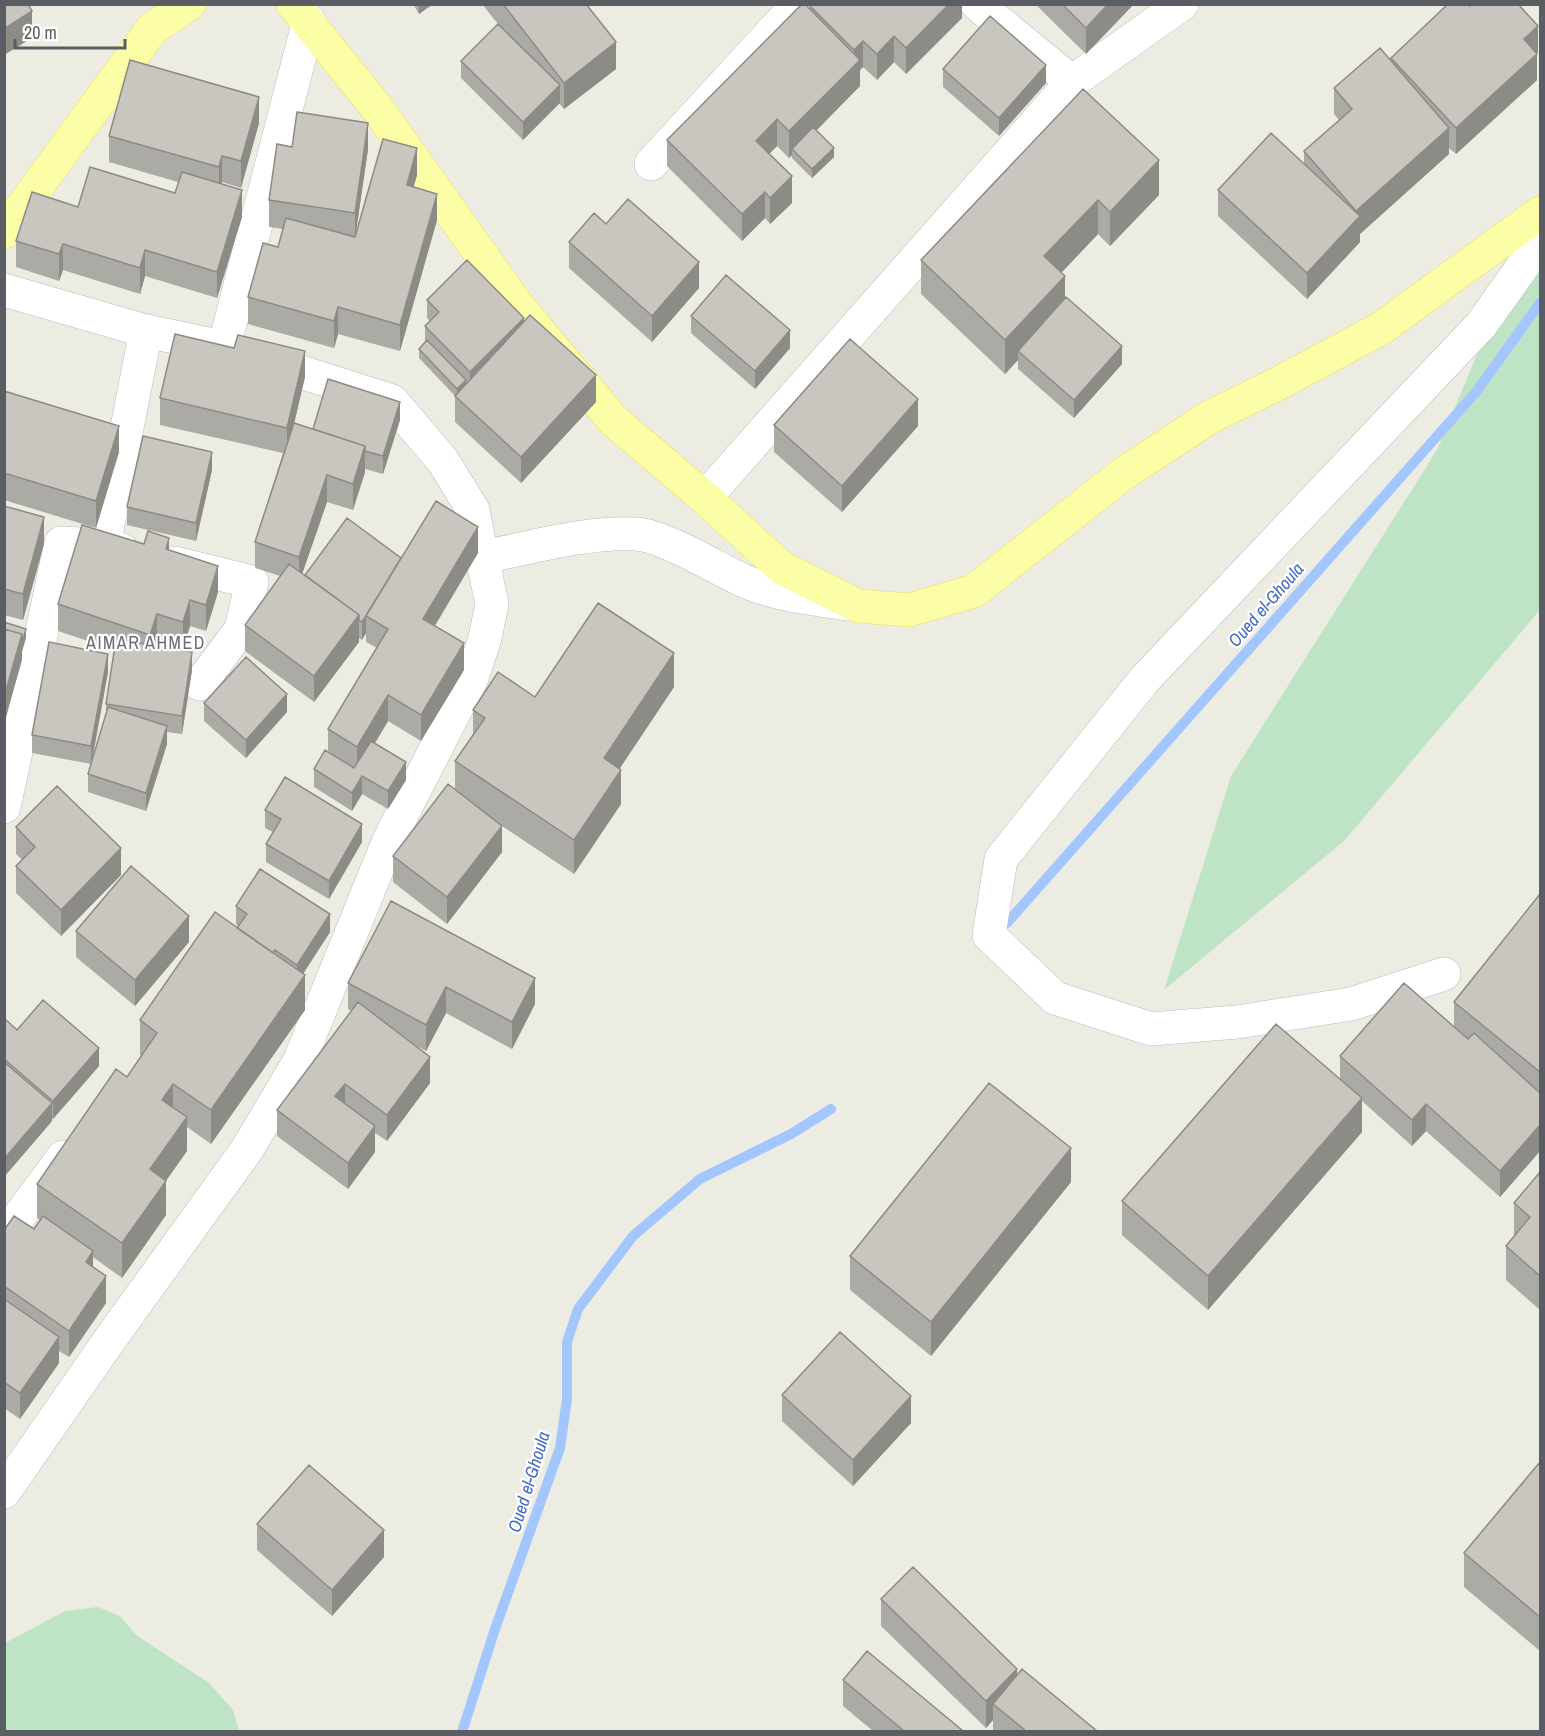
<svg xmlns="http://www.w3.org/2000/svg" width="1545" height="1736" viewBox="0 0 1545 1736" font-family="'Archivo Narrow',sans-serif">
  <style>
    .green { fill: #bfe4c5 }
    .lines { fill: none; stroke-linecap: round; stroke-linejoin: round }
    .stream { stroke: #a2c6fd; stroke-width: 10 }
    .minor-casing { stroke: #babbc1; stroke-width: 34 }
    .major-casing { stroke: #eddd5b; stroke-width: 34 }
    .minor { stroke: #fff; stroke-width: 33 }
    .major { stroke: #fcfda7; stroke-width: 33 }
    .wall { fill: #acaaa4 }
    .shaded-wall { fill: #8c8b86 }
    .building { fill: #c8c6bf; stroke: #8c8b86; stroke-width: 1.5 }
    .labels { text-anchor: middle; stroke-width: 4.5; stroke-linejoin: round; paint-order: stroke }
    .water-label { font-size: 18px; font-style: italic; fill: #466cbf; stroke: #fff }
    .neighbourhood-label { font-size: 18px; letter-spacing: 1.5px; fill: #6b6e75; stroke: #fff }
  </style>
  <rect width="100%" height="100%" fill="#edece2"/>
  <path class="green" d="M1540,204v406l-196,231 -180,149 67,-214 206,-326z
    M98,1607l22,9 16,19 73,48 24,27 6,21h-234v-88l60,-32z"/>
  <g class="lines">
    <path class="stream" d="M1007,923l469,-531 64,-89
      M462,1732l33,-103 65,-181 7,-49v-57l11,-33 55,-73 67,-57 91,-45 40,-25"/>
    <g class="minor-casing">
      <path id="minor" d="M977,4l95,78
        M651,164l147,-160
        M4,290l142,41 71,15
        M224,347l85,-326
        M263,360l129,41 51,60 30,49 9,47
        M705,498l367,-416 110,-78
        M104,545l42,-214
        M175,563l77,19 -11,47 -41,55
        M4,807l57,-264 43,2 18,5
        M1444,974l-93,30 -114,18 -86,7 -96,-31 -66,-63 12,-76 144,-180 336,-354 59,-83
        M4,1237l59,-80
        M4,1492l109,-157 133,-184 53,-89 90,-222 83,-162 13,-40 7,-34 -10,-47c48,-9 106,-26 154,-23 26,1 80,34 106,46 33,15 70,19 107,24"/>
    </g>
    <g class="major-casing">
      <path id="major" d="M293,4l84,104 140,197 97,116 91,77 77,70 76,38 51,4 65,-19 149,-117 87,-57 69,-34 101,-54 160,-116
        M4,232l148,-203 37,-25"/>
    </g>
    <use href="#minor" class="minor"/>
    <use href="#major" class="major"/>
  </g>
  <path class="wall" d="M413,4h20l-14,10z
    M482,4h104l30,65 -52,40 -5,-6 -36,37 -62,-62v-17l37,-37z
    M962,4v14l-56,56 -12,-12 -17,18 -14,-13 -3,3v16l-44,45 18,26 -22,21 -20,-20v-3l-3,3 -12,-12 -8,8 23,49 -22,21 -5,-6 -23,23 -75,-75v-26l143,-130v-4z
    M1035,4h99l-48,50z
    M1538,52l-2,2 1,26 -81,74 -7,-6v6l-89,80v8l-53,57 -89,-83v-26l86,-26v-13l35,-31 -5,-6v-26l57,-27v-3z
    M943,69l103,14 -47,53 -56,-49z
    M1083,89l76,106 -49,51 -12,-12 -37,39 4,25 57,66 -48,54 -56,-49v-9l-13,14 -84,-80v-34z
    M259,123l-18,65 -19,-6 -1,2 21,33 -25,81 -72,-22 -5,18 -77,-24 -4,11 -43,-14v-26l62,-34 97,-14 3,-11 -69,-20v-26z
    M292,147l76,2 -13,88 62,-62 -4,12 24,33 -37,131 -62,-17 -4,14 -86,-24v-27l30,-50 5,-18 -14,-2v-27z
    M606,224l93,64 -47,54 -83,-74v-26z
    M427,300l97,21 72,81 -75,81 -66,-61v-26l-36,-38v-9l6,-6v-17l5,-5 -3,-3z
    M691,316l99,32 -35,41 -64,-56z
    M305,377l-11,46 19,6 87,-9 -17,54 -18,-5v3l-12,38 -26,-8 -25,72 3,1 96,-17 77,-5 -43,73 29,44 -43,71 -33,-20 -13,22 31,37 -18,29 -26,-15 -10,17 -38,-24v-18l14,-17v-23l49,-81 -11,-6v-9l-4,7 -3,-2v4l-45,60 -69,-51v-26l35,-49 -25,-8v-26l28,-89 -123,-28v-27z
    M4,391l115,61 -23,76 -92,-28z
    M774,425l144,1 -76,86 -68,-60z
    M212,470l-16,71 -69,-16v-18z
    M4,506l40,38 -21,76 -19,-5z
    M144,544l25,6 49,42 -12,39 -16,-5 -7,22 -26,-8 -2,6 37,24 -10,64 -15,-2v12l-21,67 -58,-19v-18l3,-10 -59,-11v-18l76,-63 -15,85 13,-43v-10l9,-54 -57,-19v-27z
    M674,687l-54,81 1,36 -47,70 -72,-48v26l-55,72 -54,-42v-26l62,-66v-29l18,-27v-24l62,-13z
    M204,703l83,9 -41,46 -42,-37z
    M265,810l97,32 -33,57 -63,-37v-18l7,-12 -8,-4z
    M16,827l105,48 -60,61 -45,-43v-27l6,-6 -6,-6z
    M1540,894v257l-40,46 -74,-66 -14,15 -50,-45v31l-154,178 -86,-75v-34l218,-122v-23l114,-29v-25z
    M391,901l144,103 -23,45 -66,-36 -20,38 -13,-7 17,39 -43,58 -12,-8v19l-27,37 -71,-53v-26l74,-99 -3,-2v-26z
    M236,906l94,26 -27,42 2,36 -94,134 -24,-17v24l-21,30v34l-44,63 -29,-21v11l13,35 -37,54 -10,-6v12l-39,56 -16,-11v-178l30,-1 6,-9 -3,-2v-34l90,-107 15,-21 -2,-1v-35l97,-92 2,-2 -3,-2z
    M76,931l113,11 -54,64 -59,-49z
    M4,1020l13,10 82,36 -46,53 -1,-1v3l-48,56z
    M1540,1172v138l-34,-30v-34l8,-10v-33z
    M1071,1182l-140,174 -81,-66v-34z
    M782,1395l129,28 -58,63 -71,-65z
    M1540,1462v189l-76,-64v-34z
    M257,1524l127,33 -52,59 -75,-66z
    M881,1599l136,76 80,56h-102l-2,-1v-10l-7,8 -105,-102z
    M843,1680l120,51h-90l-30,-25z"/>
  <path class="shaded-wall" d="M419,4h14l-14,10z
    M949,4h13v14l-56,56v-26z
    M1108,4h26l-48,50v-26z
    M32,11v27l-28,17v-26z
    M1538,26v26l-14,14v-27z
    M894,36v26l-17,18v-26z
    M863,41v26l-3,3v16l-65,66 -3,-3v6l-3,3v-27l65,-65v-16z
    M616,42v27l-52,40v-26z
    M1537,54v26l-81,74v-26z
    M1046,65v18l-47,53v-18z
    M560,85v18l-37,37v-18z
    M259,97v26l-18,65v-27z
    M777,119v27l-21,21v-26z
    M368,123v26l-13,90v-26z
    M1449,128v26l-89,80v8l-53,57v-26l49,-53v-9z
    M417,148v27l-10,36v-26z
    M834,148v9l-22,21v-9z
    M222,156v26l-3,12v-27z
    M1159,160v35l-49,51v-34z
    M792,176v27l-22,21v-26z
    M242,190v27l-25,81v-26z
    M765,192v26l-23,23v-27z
    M437,194v26l-37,131v-26z
    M1098,200v34l-54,57v-35z
    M63,244v26l-4,11v-27z
    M145,250v26l-5,18v-26z
    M699,262v26l-47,54v-26z
    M1065,276v34l-47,41v9l-13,14v-34z
    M338,307v27l-4,14v-27z
    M524,318v18l-54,53v-17z
    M790,330v18l-35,41v-18z
    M1122,346v18l-48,54v-18z
    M305,351v26l-18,77v-26z
    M596,375v27l-75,81v-26z
    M466,380v9l-9,9v-9z
    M918,399v27l-76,86v-26z
    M400,402v18l-17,54v-18z
    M119,426v26l-23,76v-27z
    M365,446v26l-12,38v-26z
    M212,452v18l-16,71v-18z
    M327,475v27l-28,81v-26z
    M44,517v27l-21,76v-26z
    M478,527v26l-55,92v-26z
    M169,538v26l-3,-15z
    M405,561l-39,55v17l-4,7v-18z
    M218,566v26l-12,39v-26z
    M190,600v26l-7,22v-26z
    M157,614v26l-7,22v-27z
    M359,615v27l-45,60v-26z
    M26,629v9l-4,14v8l-18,64v-27l18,-63z
    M464,643v27l-43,71v-26z
    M192,652v18l-10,64v-18z
    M674,653v34l-70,105v-34z
    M108,654v18l-17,92v-18z
    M287,694v18l-41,46v-18z
    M388,695v26l-31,52v-26z
    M167,726v18l-21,67v-18z
    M406,762v18l-18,29v-18z
    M621,770v34l-47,70v-34z
    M362,776v18l-10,17v-18z
    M362,824v18l-33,57v-18z
    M502,826v26l-55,72v-27z
    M121,848v27l-60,61v-26z
    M330,914v18l-33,51v-18z
    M189,916v26l-54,64v-26z
    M305,975v35l-94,134v-34z
    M535,978v26l-23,45v-27z
    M446,987v26l-20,38v-26z
    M99,1048v18l-46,53v-18z
    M430,1057v26l-43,58v-26z
    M173,1084v34l-11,-18z
    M345,1084v26l-10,-14z
    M1362,1098v34l-154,178v-34z
    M52,1103v18l-48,56v-18z
    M1426,1104v27l-14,15v-26z
    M187,1117v34l-37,52v-34z
    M1540,1125v26l-40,46v-26z
    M375,1126v26l-27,37v-26z
    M1071,1148v34l-140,174v-34z
    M166,1181v34l-44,63v-35z
    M93,1251v26l-7,-15z
    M106,1276v27l-37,54v-26z
    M59,1337v26l-39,56v-26z
    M911,1396v27l-58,63v-26z
    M384,1530v27l-52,59v-26z
    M1017,1669v27l-24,8v16l-7,8v-27z"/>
  <path class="building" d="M4,4h24l4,7 -28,18z
    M503,4h83l30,38 -52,41z
    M802,4h3l55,56 -71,71 -12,-12 -21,22 36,35 -22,22 -5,-6 -23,22 -75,-74z
    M812,4h137l-43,44 -12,-12 -17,18 -14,-13 -9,9 -44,-44z
    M1062,4h46l-22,24z
    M1448,4h21l1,2 1,-2h47l20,22 -14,13 13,15 -81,74 -65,-70z
    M990,16l56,49 -47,53 -56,-49z
    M498,24l62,61 -37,37 -62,-61z
    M1380,48l69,80 -93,83 -52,-60 48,-42 -18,-21z
    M130,60l129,37 -18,64 -19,-5 -3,11 -110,-31z
    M1083,89l76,71 -49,52 -12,-12 -54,56 21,20 -60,64 -84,-80z
    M297,112l71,11 -13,90 -86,-13 8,-56 15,3z
    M813,127l21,21 -22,21 -20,-20z
    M1271,133l89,83 -53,57 -89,-83z
    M383,139l34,9 -10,37 30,9 -37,131 -62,-18 -4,14 -86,-24 15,-54 15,4 8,-29 69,19z
    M90,167l85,26 7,-21 60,18 -25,82 -72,-22 -5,18 -77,-24 -4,10 -43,-13 16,-49 46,15z
    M628,199l71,63 -47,54 -83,-74 25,-29 12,11z
    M467,260l57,58 -54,54 -45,-46 14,-14 -12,-12z
    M726,275l64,55 -35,41 -64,-55z
    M1066,297l56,49 -48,54 -56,-49z
    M530,315l66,60 -75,82 -66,-61z
    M175,334l59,14 4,-13 67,16 -18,77 -127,-30z
    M850,339l68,60 -76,87 -68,-61z
    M427,340l39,40 -9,9 -38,-40z
    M328,379l72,23 -17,54 -18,-5v-5l-52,-17z
    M4,391l115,35 -23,75 -92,-28z
    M294,423l71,23 -12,38 -26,-9 -28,82 -44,-15z
    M143,436l69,16 -16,71 -69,-16z
    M436,501l42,26 -55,92 41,24 -43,72 -33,-20 -31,52 -29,-18 60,-100 -22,-13z
    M4,506l40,11 -21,77 -19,-5z
    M347,518l54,40 -39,64 -3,-2v-5l-54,-40z
    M82,525l62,19 4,-13 21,7 -3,11 52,17 -12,39 -16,-5 -7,22 -26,-8 -7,21 -92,-31z
    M289,564l70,51 -45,61 -69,-51z
    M598,603l76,50 -70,105 17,12 -47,70 -119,-79 30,-43 -12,-8 25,-38 37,25z
    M4,622l22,7 -4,14v-9l-18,-5z
    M4,629l18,5 -18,63z
    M116,639l76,13 -10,64 -76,-12z
    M49,642l59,12 -17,92 -59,-11z
    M246,657l41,37 -41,46 -42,-37z
    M108,707l59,19 -21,67 -58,-19z
    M371,741l35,21 -18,29 -26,-15 -10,17 -38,-24 11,-19 29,18z
    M285,777l77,47 -33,57 -63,-37 15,-25 -16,-9z
    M448,784l54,42 -55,71 -54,-41z
    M57,786l64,62 -60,62 -45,-44 19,-19 -19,-20z
    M131,866l58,50 -54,64 -59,-49z
    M260,869l70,45 -33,51 -22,-15 -2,3 -36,-25 10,-14 -11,-8z
    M1540,894v178l-86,-70z
    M391,901l144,77 -23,44 -66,-35 -20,38 -78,-42z
    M215,912l90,63 -94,135 -38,-26 -11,16 25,17 -37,52 16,12 -44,62 -85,-59 79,-115 11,8 30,-44 -17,-13z
    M1404,983l64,56 6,-6 66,60v32l-40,46 -74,-67 -14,16 -72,-64z
    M43,1000l56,48 -46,53 -49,-42v-39l1,-1 12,11z
    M358,1002l72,55 -43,58 -42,-31 -10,12 40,30 -27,37 -71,-53z
    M1276,1024l86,74 -154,178 -86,-75z
    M4,1062l48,41 -48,56z
    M989,1083l82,65 -140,174 -81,-66z
    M1540,1172v104l-34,-30 24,-29 -16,-14z
    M14,1216l20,13 9,-13 50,35 -7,11 20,14 -37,55 -65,-45v-56z
    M4,1299l55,38 -39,56 -16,-11z
    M840,1332l71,64 -58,64 -71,-65z
    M1540,1462v155l-76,-64z
    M309,1465l75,65 -52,60 -75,-66z
    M913,1567l104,102 -31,32 -105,-102z
    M867,1651l96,80h-59l-61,-51z
    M1022,1669l75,62h-71l-33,-27z"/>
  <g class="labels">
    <g class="water-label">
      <text transform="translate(1266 605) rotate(-49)" y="6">Oued el-Ghoula</text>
      <text transform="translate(529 1482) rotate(-73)" y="6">Oued el-Ghoula</text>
    </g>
    <g class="neighbourhood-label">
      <text x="146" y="649">AIMAR AHMED</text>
    </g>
  </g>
  <rect width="1545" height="1736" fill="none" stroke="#5a5d63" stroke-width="12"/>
  <path d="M15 39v9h110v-9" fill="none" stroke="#5a5d63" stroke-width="3"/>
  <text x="24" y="39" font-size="18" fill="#5a5d63" stroke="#ffffff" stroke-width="4.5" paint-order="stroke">20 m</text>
</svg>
